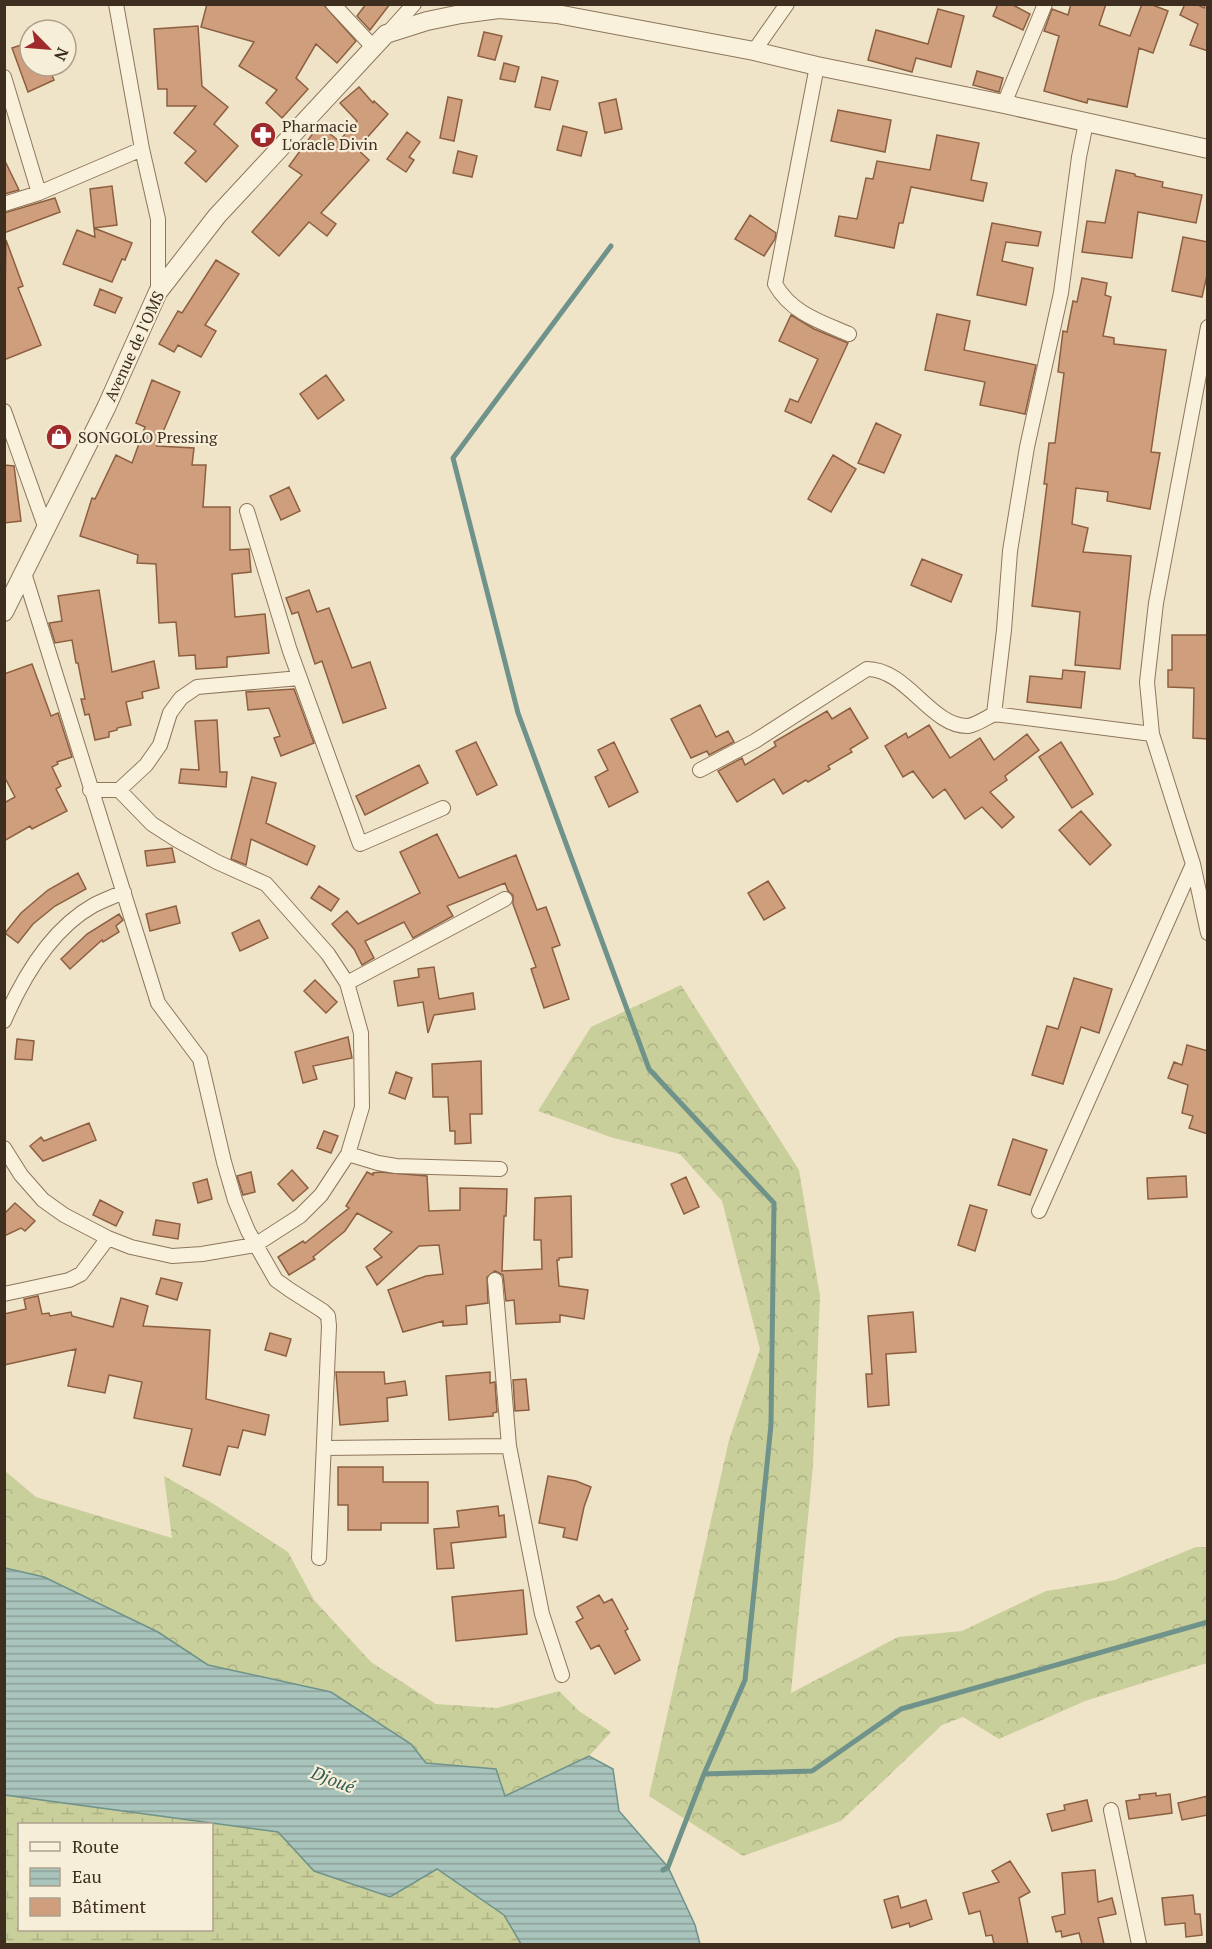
<svg xmlns="http://www.w3.org/2000/svg" width="1212" height="1949" viewBox="0 0 1212 1949" font-family="'PT Serif',serif">
  <style>
    .forest { fill: url(#forest-crowns) }
    .wetland { fill: url(#wetland-marsh); fill-rule: evenodd }
    .water { fill: url(#water-rules); stroke: #6f938a; stroke-width: 1.5 }
    .lines { fill: none; stroke-linecap: round; stroke-linejoin: round }
    .stream { stroke: #6f938a; stroke-width: 5 }
    .building { fill: #cf9f7d; stroke: #8d5f41; stroke-width: 1.5 }
    .minor-casing { stroke: #8d765c; stroke-width: 16 }
    .tertiary-casing { stroke: #8d765c; stroke-width: 20 }
    .minor { stroke: #faf1dc; stroke-width: 14 }
    .tertiary { stroke: #faf1dc; stroke-width: 18 }
    .labels { text-anchor: middle; stroke-width: 4.5; stroke-linejoin: round; paint-order: stroke }
    .poi-label { font-size: 16px; fill: #3d2e20; stroke: #f7eed8; text-anchor: start }
    .street-label { font-size: 16px; fill: #3d2e20; stroke: #f7eed8 }
    .water-label { font-size: 18px; font-style: italic; fill: #2f5d5a; stroke: #f7eed8 }
  </style>
  <defs>
    <pattern id="forest-crowns" width="20" height="18" patternUnits="userSpaceOnUse" patternTransform="scale(1.5)"><rect width="20" height="18" fill="#c9cf9b"/><path d="M2 6a3 3 0 1 1 6 0M12 15a3 3 0 1 1 6 0" fill="none" stroke="#aeb285"/></pattern>
    <pattern id="wetland-marsh" width="20" height="14" patternUnits="userSpaceOnUse" patternTransform="scale(1.5)"><rect width="20" height="14" fill="#c9cf9b"/><path d="M1 5h8M5 5V1M11 12h8M15 12V8" fill="none" stroke="#aeb285"/></pattern>
    <pattern id="water-rules" width="6" height="5" patternUnits="userSpaceOnUse" patternTransform="scale(1.5)"><rect width="6" height="5" fill="#a9c4bc"/><path d="M0 2.5h6" fill="none" stroke="#8ba098"/></pattern>
  </defs>
  <rect width="100%" height="100%" fill="#f0e4c8"/>
  <path class="forest" d="M681,985l118,185 21,126 -7,170 -22,227 107,-56 64,-6 84,-40 69,-11 81,-33h11v116l-122,38 -86,38 -36,-22 -21,8 -101,96 -98,35 -94,-60 80,-356 31,-91 -38,-148 -42,-47 -67,-16 -75,-27 53,-84z
    M4,1470l32,27 136,41 -8,-62 48,27 76,49 26,48 57,62 65,42 61,4 62,-17 20,20 32,21 -22,24 -84,40 -9,-27 -70,-6 -15,-19 -80,-52 -123,-27 -50,-33 -114,-55 -39,-9z"/>
  <path class="wetland" d="M5,1795l273,37 36,39 123,-2 67,46 17,29h-516zM20,1824h192v106h-192z"/>
  <path class="water" d="M5,1568l39,9 114,55 50,33 123,27 80,52 15,19 70,6 9,27 84,-40 24,13 6,42 49,56 27,58 5,19h-179l-17,-29 -67,-46 -47,28 -76,-26 -36,-39 -273,-37z"/>
  <g class="lines">
    <path class="stream" d="M611,246l-158,212 65,255 131,356 125,134 -3,222 -26,255 -41,94 -36,93 -5,3
      M704,1774l108,-3 89,-62 307,-87"/>
  </g>
  <path class="building" d="M207,4h116l33,37 -19,22 -21,-19 -20,34 12,11 -26,29 -16,-15 11,-13 -38,-24 15,-24 -53,-15z
    M366,4h24l-20,26 -13,-14z
    M998,4h13l19,10 -7,16 -30,-14z
    M1071,4h35l-7,21 31,11 12,-32h8l18,7 -15,42 -14,-5 -12,59 -39,-8 -1,4 -43,-12 15,-55 -15,-5 8,-22 16,6z
    M1185,4h11l8,4 1,-4h3v47l-18,-6 8,-21 -18,-9z
    M938,9l26,7 -13,51 -35,-9 -4,14 -44,-12 8,-30 52,14z
    M198,26l4,60 26,21 -14,17 24,22 -32,36 -21,-19 11,-12 -22,-18 22,-27h-29v-17h-9l-4,-60z
    M484,32l18,4 -7,24 -17,-4z
    M30,42v24h18l6,14 -26,12 -16,-44z
    M504,63l15,4 -4,15 -15,-3z
    M977,71l26,7 -4,14 -26,-7z
    M542,77l16,4 -8,29 -15,-3z
    M359,87l14,16 1,-2 14,13 -31,35 12,11 -48,53 15,11 -9,12 -18,-14 -30,34 -27,-24 50,-57 -13,-9 30,-41 20,16 18,-20 -17,-18z
    M448,97l14,3 -8,41 -14,-3z
    M616,99l6,30 -17,4 -6,-30z
    M838,110l53,10 -6,32 -54,-11z
    M563,126l24,6 -6,24 -24,-6z
    M407,132l13,10 -11,15 5,3 -8,12 -19,-13z
    M937,135l42,8 -8,37 16,3 -4,18 -72,-14 -8,36h-4l-5,25 -59,-12 4,-20 18,3 9,-41 7,1 4,-18 53,9z
    M458,151l19,5 -5,21 -19,-4z
    M4,159l15,31 -15,4z
    M1116,170l19,4v2l28,6 -1,5 40,8 -6,28 -58,-11 -6,46 -50,-6 5,-31 18,2z
    M112,186l5,39 -23,3 -4,-39z
    M55,198l5,14 -56,21v-20z
    M750,215l26,18 -1,6 -11,17 -29,-17z
    M992,223l49,9 -3,14 -32,-4 -4,19 31,7 -7,37 -49,-10z
    M94,228l38,15 -7,17 -3,-1 -10,23 -49,-18 14,-34 18,7z
    M1183,237l25,5v29l-6,26 -30,-6z
    M6,240l17,46 -5,2 23,57 -37,15z
    M216,260l23,14 -34,51 11,6 -15,26 -23,-12 -4,7 -15,-8 19,-33 4,2z
    M1082,278l25,5 -2,12 6,2 -8,39 11,2v6l52,6 -15,102 9,1 -10,56 -43,-8 1,-9 -32,-4 -4,36 16,4 -5,24 48,4 -11,113 -45,-4 5,-53 -48,-6 15,-122h-3l5,-41h6l9,-70 -6,-1 5,-41 4,1 6,-31 4,1z
    M100,289l22,9 -7,15 -21,-8z
    M937,314l33,7 -6,29 72,15 -11,49 -45,-9 5,-23 -60,-12z
    M791,315l23,14 34,14 -37,80 -26,-12 5,-12 8,3 20,-43 -39,-18z
    M326,375l18,25 -26,19 -18,-25z
    M152,380l28,12 -23,54 37,2 -2,17h14l-3,42h27v43l19,-1 2,23 -19,2 3,43 30,-3 4,39 -42,4v10l-31,2 -1,-14 -16,1 -3,-34 -17,1 -3,-59 -19,-1 1,-8 -58,-19 12,-38 3,1 21,-44 16,8 13,-36 -9,-4z
    M876,423l25,12 -17,38 -26,-10z
    M833,455l23,14 -25,43 -23,-13z
    M4,465l10,1 7,55 -17,2z
    M289,487l11,24 -19,9 -11,-24z
    M922,559l40,16 -11,27 -40,-17z
    M99,590l13,82 42,-11 5,27 -17,4 1,6 -17,4 5,23 -14,3v2l-8,2v5l-14,3 -6,-26 -4,1 -4,-16h4l-7,-36h-2l-4,-23 -17,3 -6,-20 13,-2 -4,-25z
    M309,590l8,22 12,-4 23,60 18,-6 16,46 -43,15 -21,-62 -7,3 -17,-52 -6,2 -6,-16z
    M1172,635h36v104l-15,-1 1,-50 -26,-1v-17h4z
    M32,664l19,52 7,-3 14,44 -15,5 1,2 -6,3 9,19 -5,3 11,22 -35,18 -2,-3 -26,15v-38l11,-6 -11,-21v-102z
    M1063,670l22,2 -4,36 -54,-6 3,-26 32,3z
    M294,689l20,54 -33,13 -7,-18 6,-2 -11,-28 -21,2 -2,-18z
    M700,705l16,32 12,-6 6,11 -25,13 -2,-4 -16,7 -20,-39z
    M850,708l18,30 -18,11 2,3 -24,14 2,3 -22,13 -2,-2 -23,14 -9,-15 -37,23 -19,-31 24,-13 3,7 31,-19 -2,-4 53,-31 5,8z
    M217,720l3,52h7l-1,15 -47,-4 2,-14 18,1 -4,-49z
    M929,725l21,33 30,-20 14,22 33,-26 12,16 -34,26 2,4 -17,12 24,25 -12,11 -20,-21 -17,12 -20,-30 -12,9 -20,-27 -10,6 -18,-31 21,-13 2,5z
    M476,742l21,43 -20,10 -21,-44z
    M614,742l24,50 -29,15 -14,-30 13,-7 -10,-20z
    M1061,742l32,52 -21,14 -33,-51z
    M419,765l9,18 -63,32 -9,-19z
    M252,777l24,6 -10,40 49,23 -8,19 -56,-26 -5,26 -15,-6z
    M1081,811l30,34 -21,20 -31,-35z
    M437,834l22,44 57,-23 21,55 9,-3 14,38 -8,3 17,51 -25,9 -13,-39 5,-2 -23,-63v-9l-5,-4 -3,-8 -58,23 6,10 -40,22 -9,-16 -39,19 9,17 -12,7 -8,-16 -22,-25 15,-13 11,13 62,-31 -20,-41z
    M172,848l3,14 -28,4 -2,-15z
    M78,873l8,16 -31,17 -22,18 -15,19 -13,-10 16,-20 27,-23z
    M768,881l17,27 -21,12 -16,-27z
    M319,886l20,13 -8,12 -20,-13z
    M176,906l4,17 -30,8 -4,-17z
    M119,914l4,6 -7,6 3,6 -16,10 -1,-2 -32,29 -9,-10 26,-25z
    M259,920l9,18 -28,13 -8,-18z
    M434,967l5,32 34,-6 2,16 -41,6 -6,18 -5,-31 -25,4 -4,-25 25,-4 -1,-8z
    M1074,978l38,11 -13,44 -18,-6 -18,57 -31,-9 15,-49 11,3z
    M315,980l22,22 -11,11 -22,-22z
    M348,1037l4,21 -39,8 4,13 -14,4 -8,-31z
    M17,1039l17,2 -2,19 -17,-1z
    M1187,1045l21,6v83l-19,-6 4,-12 -11,-3 6,-28 -20,-7 6,-16 8,3z
    M481,1061l1,53h-12l1,29 -16,1v-13h-5l-2,-34h-15l-1,-33z
    M396,1072l16,6 -7,21 -16,-6z
    M89,1123l7,17 -53,21 -13,-15 11,-9 3,4z
    M324,1131l14,5 -7,17 -14,-5z
    M1013,1139l34,11 -17,45 -32,-10z
    M292,1170l16,18 -15,13 -15,-17z
    M251,1172l4,20 -12,3 -6,-19z
    M367,1172l6,3v-2l7,-1 47,4 2,35 31,-1v-22l47,1 -1,27h-2l-2,55 40,-2 -1,-29h-7l1,-42 36,-2 1,61 -13,1v2h-2l2,26 29,4 -4,29 -24,-4v7l-44,2 -2,-24 -8,1 -3,-26 -8,-4 -8,6 1,26 -22,3 1,18 -24,2v-5l-40,11 -15,-42 38,-14 17,-2 -4,-29 -20,1 -42,39 -11,-18 16,-10 -8,-8 18,-17 -35,-19 -12,18 -32,26 2,2 -26,16 -11,-18 25,-16 2,2 44,-35 -3,-2z
    M1186,1176l1,21 -39,2 -1,-21z
    M686,1177l13,30 -15,7 -13,-30z
    M207,1179l5,20 -14,4 -5,-20z
    M100,1200l23,12 -7,14 -23,-11z
    M15,1203l20,18 -10,10 -4,-3 -17,8v-22z
    M970,1205l17,5 -12,41 -17,-6z
    M156,1220l24,4 -2,15 -25,-4z
    M161,1278l21,5 -5,17 -21,-6z
    M38,1296l4,18 7,-1 1,3 21,-4 1,4 41,11 8,-29 27,8 -5,20 67,4 -4,69 63,16 -4,20 -22,-5 -5,18 -10,-2 -8,29 -37,-9 9,-37 -58,-11 8,-36 -33,-7 -4,18 -37,-7 8,-37 -72,16v-51l22,-5 -2,-10z
    M913,1312l3,40 -30,2 3,51 -21,2 -2,-33h6l-4,-58z
    M270,1333l21,6 -5,17 -21,-6z
    M336,1372h48l1,12 20,-3 2,14 -20,3 1,23 -48,4z
    M490,1372v11l5,-1 2,30 -4,1v3l-44,4 -3,-44z
    M526,1379l3,31 -14,1 -2,-31z
    M338,1467h45v15h45v41h-47v7h-33v-25h-10z
    M548,1476l28,5 15,6 -7,20 -7,33 -14,-3 2,-9 -26,-5z
    M498,1506l1,10 5,-1 2,22 -55,6 3,25 -17,1 -3,-40 25,-2 -2,-16z
    M523,1590l4,44 -71,7 -4,-44z
    M599,1595l5,8 8,-4 16,30 -3,2 15,29 -25,14 -16,-29 -8,4 -15,-27 7,-4 -6,-11z
    M1156,1793v3l14,-2 2,19 -43,6 -3,-18 14,-2 -1,-4z
    M1208,1796v19l-26,5 -4,-17z
    M1087,1800l5,21 -40,10 -5,-17 18,-4 -1,-5z
    M1010,1861l20,31 -11,6 9,46h-34l-2,-9 -6,1 -6,-25 -11,3 -6,-21 36,-11 -7,-11z
    M1095,1870l3,32 14,-4 4,16 -18,4 6,26h-22l-3,-11 -17,4 -1,-6 -5,1 -4,-15 13,-3 -3,-41z
    M1193,1895l2,19h5l2,21 -16,2 -1,-14 -20,2 -3,-27z
    M898,1896l3,12 25,-8 6,19 -22,8 -1,-4 -17,5 -8,-28z"/>
  <g class="lines">
    <g class="minor-casing">
      <path id="minor" d="M116,4l26,145 16,70v73
        M333,4l41,44
        M388,33l26,-29
        M754,51l33,-47
        M817,66l-42,218c16,29 46,38 74,50
        M4,77l35,116
        M1004,104l41,-100
        M1086,123l-7,34 -18,136 -34,154 -17,104 -6,79 -10,84 158,20
        M4,204l35,-11 103,-44
        M1208,327l-52,276 -9,79 5,52 41,130 15,69
        M4,411l42,118
        M247,511l43,140 70,193 83,-36
        M24,573l134,430 42,56 24,103 11,38 13,31 28,49 14,10 33,21 5,5 1,10 -10,232
        M700,770l55,-29 112,-72c40,0 64,58 101,57 8,-1 18,-8 26,-12
        M90,790h29l27,-25 14,-20 10,-32 11,-15 16,-11 103,-9
        M347,983l158,-84
        M4,1021c19,-44 47,-92 90,-116 10,-5 20,-9 30,-13
        M4,1148l17,27 22,25 21,15 44,23 23,9 41,9 30,-2 53,-9 45,-29 21,-21 27,-41 14,-47 -1,-74 -14,-50 -19,-29 -62,-70 -49,-22 -40,-22 -25,-16 -33,-34
        M348,1154l30,9 18,3 104,3
        M1039,1211l154,-347
        M495,1280l14,166 33,168 20,61
        M4,1294l65,-14 12,-6 27,-36
        M324,1448l185,-2
        M1111,1810l28,134"/>
    </g>
    <g class="tertiary-casing">
      <path id="tertiary" d="M4,612l102,-204 52,-116 59,-76 169,-182 41,-13 34,-7 38,-5 58,5 197,37 63,15 187,38 204,45"/>
    </g>
    <use href="#minor" class="minor"/>
    <use href="#tertiary" class="tertiary"/>
  </g>
  <defs>
    <g id="pharmacy-disc" transform="scale(1.35)"><circle r="9.5" fill="#9e2a2b" stroke="#f7eed8"/><path d="M-2-6h4v4h4v4h-4v4h-4v-4h-4v-4h4Z" fill="#fff"/></g>
    <g id="shop-disc" transform="scale(1.35)"><circle r="9.5" fill="#9e2a2b" stroke="#f7eed8"/><path d="M-5-2.5h2.3a2.7 3.5 0 0 1 5.4 0H5L5.5 6h-11ZM-1.5-2.5h3a1.5 2.3 0 0 0-3 0Z" fill="#fff"/></g>
  </defs>
  <g fill-rule="evenodd">
    <use href="#pharmacy-disc" x="263" y="135"/>
    <use href="#shop-disc" x="59" y="437"/>
  </g>
  <g class="labels">
    <g class="poi-label">
      <text x="282" y="132">Pharmacie<tspan x="282" dy="18">L'oracle Divin</tspan></text>
      <text x="78" y="443">SONGOLO Pressing</text>
    </g>
    <g class="street-label">
      <text transform="translate(134 346) rotate(-65)" y="6">Avenue de l'OMS</text>
    </g>
    <g class="water-label">
      <text transform="translate(333 1780) rotate(21)" y="6">Djoué</text>
    </g>
  </g>
  <rect width="1212" height="1949" fill="none" stroke="#3d2e20" stroke-width="12"/>
  <rect x="18" y="1823" width="195" height="108" fill="#f7eed8" stroke="#ada18e" stroke-width="1.5"/>
  <rect x="30" y="1842" width="30" height="9" fill="#faf1dc" stroke="#ada18e" stroke-width="1.5"/>
  <text x="72" y="1853" font-size="18" fill="#3d2e20">Route</text>
  <rect x="30" y="1868" width="30" height="18" fill="url(#water-rules)" stroke="#ada18e" stroke-width="1.5"/>
  <text x="72" y="1883" font-size="18" fill="#3d2e20">Eau</text>
  <rect x="30" y="1898" width="30" height="18" fill="#cf9f7d" stroke="#ada18e" stroke-width="1.5"/>
  <text x="72" y="1913" font-size="18" fill="#3d2e20">Bâtiment</text>
  <g transform="translate(48 48) rotate(115)"><circle r="28" fill="#f7eed8" stroke="#ada18e" stroke-width="1.5"/>
  <path d="M0-4.5L10 22L0 15L-10 22Z" fill="#9e2a2b"/>
  <text y="-9" font-size="16" font-weight="bold" text-anchor="middle" fill="#3d2e20">N</text>
  </g>
</svg>
